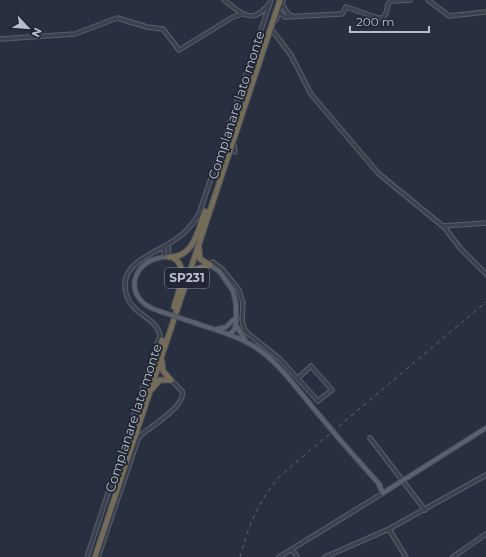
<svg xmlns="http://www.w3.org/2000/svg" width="486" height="557" viewBox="0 0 486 557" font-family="Montserrat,sans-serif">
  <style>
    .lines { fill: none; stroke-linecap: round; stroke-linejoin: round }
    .minor-casing { stroke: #595f6c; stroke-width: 5.5 }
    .major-casing { stroke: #454a58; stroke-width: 6 }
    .highway-casing { stroke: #464c59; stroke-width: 7 }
    .minor { stroke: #3c414e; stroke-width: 3.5 }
    .major { stroke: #5a606e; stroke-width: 4 }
    .highway { stroke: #746c59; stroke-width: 5 }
    .rail { stroke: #5e6575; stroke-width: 1; stroke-dasharray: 4 4; stroke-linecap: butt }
    .major-bridge-casing { stroke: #454a58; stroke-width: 6; stroke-linecap: butt }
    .major-bridge { stroke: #5a606e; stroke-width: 4 }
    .labels { text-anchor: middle; stroke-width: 4; stroke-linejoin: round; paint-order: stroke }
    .shield { fill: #202634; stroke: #8a909c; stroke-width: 1 }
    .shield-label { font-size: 12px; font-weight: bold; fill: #b8bdc9 }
    .street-label { font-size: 13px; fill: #b8bdc9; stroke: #202634 }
  </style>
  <rect width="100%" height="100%" fill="#282f3e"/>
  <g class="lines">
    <g class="minor-casing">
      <path id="minor" d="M224,0c17,13 28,26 45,4
        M428,0l21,16 37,-4
        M282,4l6,10 4,2
        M279,12l6,5 55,-3h2l4,-7 32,11h5l3,-5 2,-9 3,-3 19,-1
        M276,20l7,-20
        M272,30l19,25 20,39 67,79 67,55 15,20 26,26
        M0,39l75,-5 42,-16 30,9 16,2 16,21 54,-33 9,-3
        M234,145l1,7
        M443,226l43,-3
        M168,244l1,13
        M164,247v10
        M210,265l3,-3 10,8 16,20 4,13 -1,17 3,11 35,28 38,42 14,-11 -21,-24 -12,11
        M370,438l55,72
        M389,529l17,28
        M292,549l5,8
        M87,557l73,-222c-4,-17 -25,-20 -32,-36 -15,-36 28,-45 48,-60 10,-6 17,-15 23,-25l72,-214
        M98,557l40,-118 4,-5c10,-8 45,-29 40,-43l-11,-11
        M279,557l104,-64
        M325,557l64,-28 97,-54
        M453,557l33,-23"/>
    </g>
    <g class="major-casing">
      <path id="major" d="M210,265l10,7 13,19 3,13v21l9,15
        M159,311c-40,-12 -27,-55 10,-54
        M186,320c23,8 48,14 69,27 24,15 46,47 65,69
        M217,329l9,-2 7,-7
        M229,335l5,-5 2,-7
        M341,441l39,44
        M379,485l4,8 103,-65"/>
    </g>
    <g class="highway-casing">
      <path id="highway" d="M199,248l1,11 10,6
        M169,257c25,1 29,-27 36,-46
        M172,257c19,10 6,34 2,50
        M189,277l7,-8 14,-4
        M155,361l7,-21
        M162,361l1,10 8,9
        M152,389l8,-9h11
        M95,557l185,-557"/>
    </g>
    <use href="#minor" class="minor"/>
    <use href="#major" class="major"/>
    <use href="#highway" class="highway"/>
    <path class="rail" d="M240,557c8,-31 19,-57 41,-82l205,-173"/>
    <g class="major-bridge-casing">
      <path id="major-bridge" d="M159,311l27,9
        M320,416l21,25"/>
    </g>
    <use href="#major-bridge" class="major-bridge"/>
  </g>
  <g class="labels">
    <rect class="shield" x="165" y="268" width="44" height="20" rx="3"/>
    <g class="shield-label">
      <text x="187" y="282">SP231</text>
    </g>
    <g class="street-label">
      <text transform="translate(236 105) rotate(-72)" y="5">Complanare lato monte</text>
      <text transform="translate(133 418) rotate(-72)" y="5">Complanare lato monte</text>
    </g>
  </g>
  <g transform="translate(28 28) rotate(116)" stroke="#202634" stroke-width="3" paint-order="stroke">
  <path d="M0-3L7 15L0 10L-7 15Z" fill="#b8bdc9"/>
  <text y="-6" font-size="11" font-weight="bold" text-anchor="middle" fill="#b8bdc9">N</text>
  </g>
  <path d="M350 26v6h79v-6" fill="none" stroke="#b8bdc9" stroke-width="2"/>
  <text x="356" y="26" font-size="12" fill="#b8bdc9" stroke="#202634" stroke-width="3" paint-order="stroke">200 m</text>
</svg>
